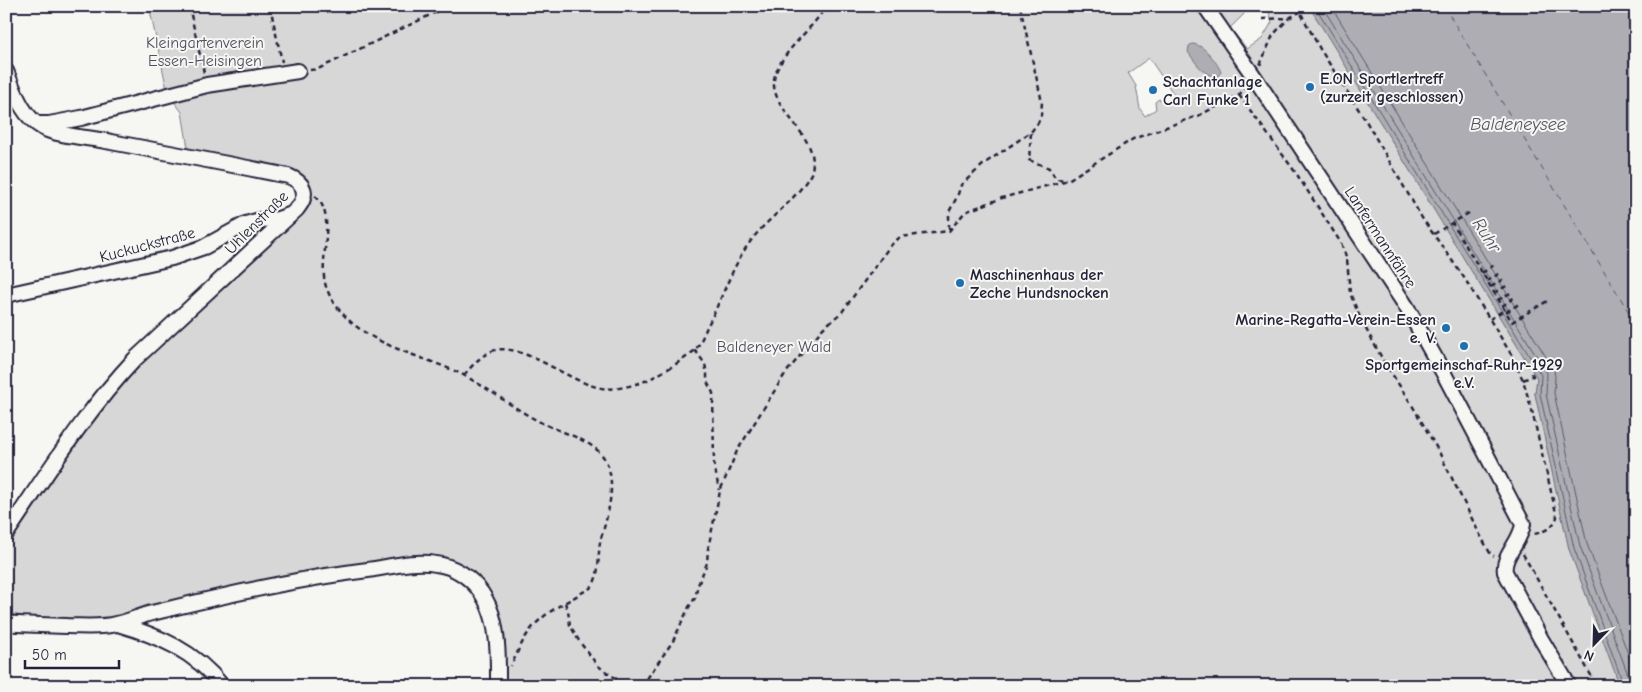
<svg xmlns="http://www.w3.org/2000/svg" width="1642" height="692" viewBox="0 0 1642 692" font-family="'Comic Neue',sans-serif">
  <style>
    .green { fill: #d7d7d7; stroke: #7c7c89; fill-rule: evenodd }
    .water { fill: #adadb3; stroke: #757583 }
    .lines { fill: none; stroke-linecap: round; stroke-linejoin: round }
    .shore { stroke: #5a5a6b; stroke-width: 1 }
    .ferry { stroke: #535365; stroke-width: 1; stroke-dasharray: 6 5; stroke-linecap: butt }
    .minor-casing { stroke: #22223b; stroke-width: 18 }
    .path { stroke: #22223b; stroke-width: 2.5; stroke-dasharray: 5 4; stroke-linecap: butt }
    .minor { stroke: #f6f6f2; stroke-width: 14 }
    .poi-dot { fill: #1f6fb2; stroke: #f6f6f2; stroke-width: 2 }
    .labels { text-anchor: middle; stroke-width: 4; stroke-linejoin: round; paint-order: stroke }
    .park-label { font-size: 16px; fill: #4f4f62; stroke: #f6f6f2 }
    .poi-label { font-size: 16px; font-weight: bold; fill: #22223b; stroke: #f6f6f2; text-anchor: start }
    .street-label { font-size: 16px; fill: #22223b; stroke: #f6f6f2 }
    .water-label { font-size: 18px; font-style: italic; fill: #535365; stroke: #f6f6f2 }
  </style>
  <rect width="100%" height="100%" fill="#f6f6f2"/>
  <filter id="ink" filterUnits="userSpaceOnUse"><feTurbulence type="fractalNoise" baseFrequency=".02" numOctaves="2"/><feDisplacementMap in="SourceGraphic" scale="10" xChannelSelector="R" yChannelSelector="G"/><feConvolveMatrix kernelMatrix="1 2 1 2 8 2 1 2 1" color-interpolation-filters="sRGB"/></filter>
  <g filter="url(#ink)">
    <path class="green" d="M149,6h1090l5,8 -14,14 17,21 15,-10 10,-17 -5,-16h42l228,372 -2,16 34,155 51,137h-1119l-11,-86 -54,-39 -319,60 -111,-1v-82l115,-161 172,-162 13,-28 -117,-33 -7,-42 -14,-18zM1149,58l26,38 -9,6 -7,-3 -4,3 1,7 -11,7 -5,-7 -4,-23 -8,-13z"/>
    <path class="water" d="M1309,6h327v680h-16l-51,-137 -34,-155 2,-16z
      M1192,44c12,0 25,18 29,28l-4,5c-13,-1 -22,-15 -29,-25l1,-6z"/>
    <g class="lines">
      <path class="shore" d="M1315,6l226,369 -1,19 34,154 50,138
        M1322,6l225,367 -1,21 34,152 50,134v6
        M1331,6l223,364 1,7 -1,16 33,151 49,131"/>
      <path class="ferry" d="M1444,6l192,318"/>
      <g class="minor-casing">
        <path id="minor" d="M1205,6l50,72 151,228 37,66 80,152c-2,18 -21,32 -18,48l36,67 28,47
          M6,71c9,22 16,45 37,57 14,8 51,10 68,14 59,11 118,22 177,34 17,7 21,18 9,33l-162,150c-50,53 -88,115 -129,175
          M41,124h8l32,-6 126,-33 91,-14
          M6,295l166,-37 32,-11 42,-23 14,-4 18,-1 11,-4
          M6,623c20,2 41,2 61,3 16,0 33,2 49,-2 12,-2 24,-8 36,-11 72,-18 143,-34 216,-43 22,-3 46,-10 68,-6 9,1 17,4 25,9 39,25 37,72 37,113
          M118,624c41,12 77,27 104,62"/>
      </g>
      <path class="path" d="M189,6l15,67
        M270,6l12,56
        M1297,6l23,43 46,72 56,97 41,58 48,78 12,26 9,31 25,106c-3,10 -13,15 -23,17
        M1262,19l27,-1 11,-6
        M1260,65l13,-30 16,-17
        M310,70l8,-1 131,-63
        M1239,95l57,78 45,70 6,16 3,34 11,27 22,40 29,45 27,47 40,81 11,20 4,3
        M1031,133l-2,27 20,8 7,11 11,1
        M315,196c22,18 4,62 10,87 4,16 15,29 27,40 31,26 74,34 109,51 28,14 53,35 81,49 18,9 51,17 62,35 14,22 4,57 -3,80 -4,15 0,36 -9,48 -2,3 -7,5 -9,6 -14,9 -30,16 -42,27 -15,12 -22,30 -30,47
        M1469,213l-17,10 60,99 37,-22
        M949,229v-17l8,-15 4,-12 24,-22 46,-31 7,-9 3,-8 1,-13 -22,-96
        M1434,234l18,-11
        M1482,273l15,-10
        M1487,281l13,-8
        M1491,287l13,-8
        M1494,293l14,-8
        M1498,300l14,-8
        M1502,306l13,-9
        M1506,312l13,-8
        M1490,319l14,-9
        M695,350l10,14 2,10v8l6,11 1,71 5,26
        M464,375c8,-9 16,-19 28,-24 27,-11 76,30 105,36 14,4 31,0 45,-5 11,-3 47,-25 54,-33 5,-7 8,-16 12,-24 15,-28 25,-62 45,-87 17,-21 39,-35 54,-58 2,-3 5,-7 5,-10 9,-36 -50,-63 -36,-98 11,-26 36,-42 50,-66
        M1523,380l10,-4 -3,-6
        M1523,554l74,132
        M565,603l3,8 2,14 9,16 19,25 29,20
        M642,686l31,-45 16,-34 6,-9 3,-13 9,-22 1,-14 12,-58 17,-40 48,-77 38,-46 19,-16 48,-66 10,-9 49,-6 16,-19 37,-14 66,-18 65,-41 67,-24 39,-20 8,-9"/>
      <use href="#minor" class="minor"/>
    </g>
  </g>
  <g class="poi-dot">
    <circle cx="1310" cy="87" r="5"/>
    <circle cx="1153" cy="90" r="5"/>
    <circle cx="960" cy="283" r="5"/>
    <circle cx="1446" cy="328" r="5"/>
    <circle cx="1464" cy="346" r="5"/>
  </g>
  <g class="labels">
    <g class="park-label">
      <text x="205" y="48">Kleingartenverein<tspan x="205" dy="18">Essen-Heisingen</tspan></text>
      <text x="774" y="352">Baldeneyer Wald</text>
    </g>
    <g class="poi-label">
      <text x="1320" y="84">E.ON Sportlertreff<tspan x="1320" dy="18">(zurzeit geschlossen)</tspan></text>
      <text x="1163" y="87">Schachtanlage<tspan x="1163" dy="18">Carl Funke 1</tspan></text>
      <text x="970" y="280">Maschinenhaus der<tspan x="970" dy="18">Zeche Hundsnocken</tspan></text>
      <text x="1436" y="325" text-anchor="end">Marine-Regatta-Verein-Essen<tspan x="1436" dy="18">e. V.</tspan></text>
      <text x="1464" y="370" text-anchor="middle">Sportgemeinschaf-Ruhr-1929<tspan x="1464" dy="18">e.V.</tspan></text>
    </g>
    <g class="street-label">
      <text transform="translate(256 222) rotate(-45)" y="6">Uhlenstraße</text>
      <text transform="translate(1381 237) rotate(57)" y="6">Lanfermannfähre</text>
      <text transform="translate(147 244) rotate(-15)" y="6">Kuckuckstraße</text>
    </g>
    <g class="water-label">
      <text x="1518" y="130">Baldeneysee</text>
      <text transform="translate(1487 235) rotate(57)" y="6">Ruhr</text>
    </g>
  </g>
  <rect width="1642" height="692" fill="none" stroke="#f6f6f2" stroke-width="25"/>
  <rect x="12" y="12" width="1617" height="667" fill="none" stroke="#22223b" stroke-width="2" filter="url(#ink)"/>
  <g transform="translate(1594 644) rotate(203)" stroke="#f6f6f2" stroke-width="4" paint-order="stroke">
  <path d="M0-4L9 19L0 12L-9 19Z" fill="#22223b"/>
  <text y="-8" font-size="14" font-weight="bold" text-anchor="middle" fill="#22223b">N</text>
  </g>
  <path d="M25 660v8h94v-8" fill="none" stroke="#22223b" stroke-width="2.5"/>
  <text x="32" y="660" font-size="15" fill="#22223b" stroke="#f6f6f2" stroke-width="4" paint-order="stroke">50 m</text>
</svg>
